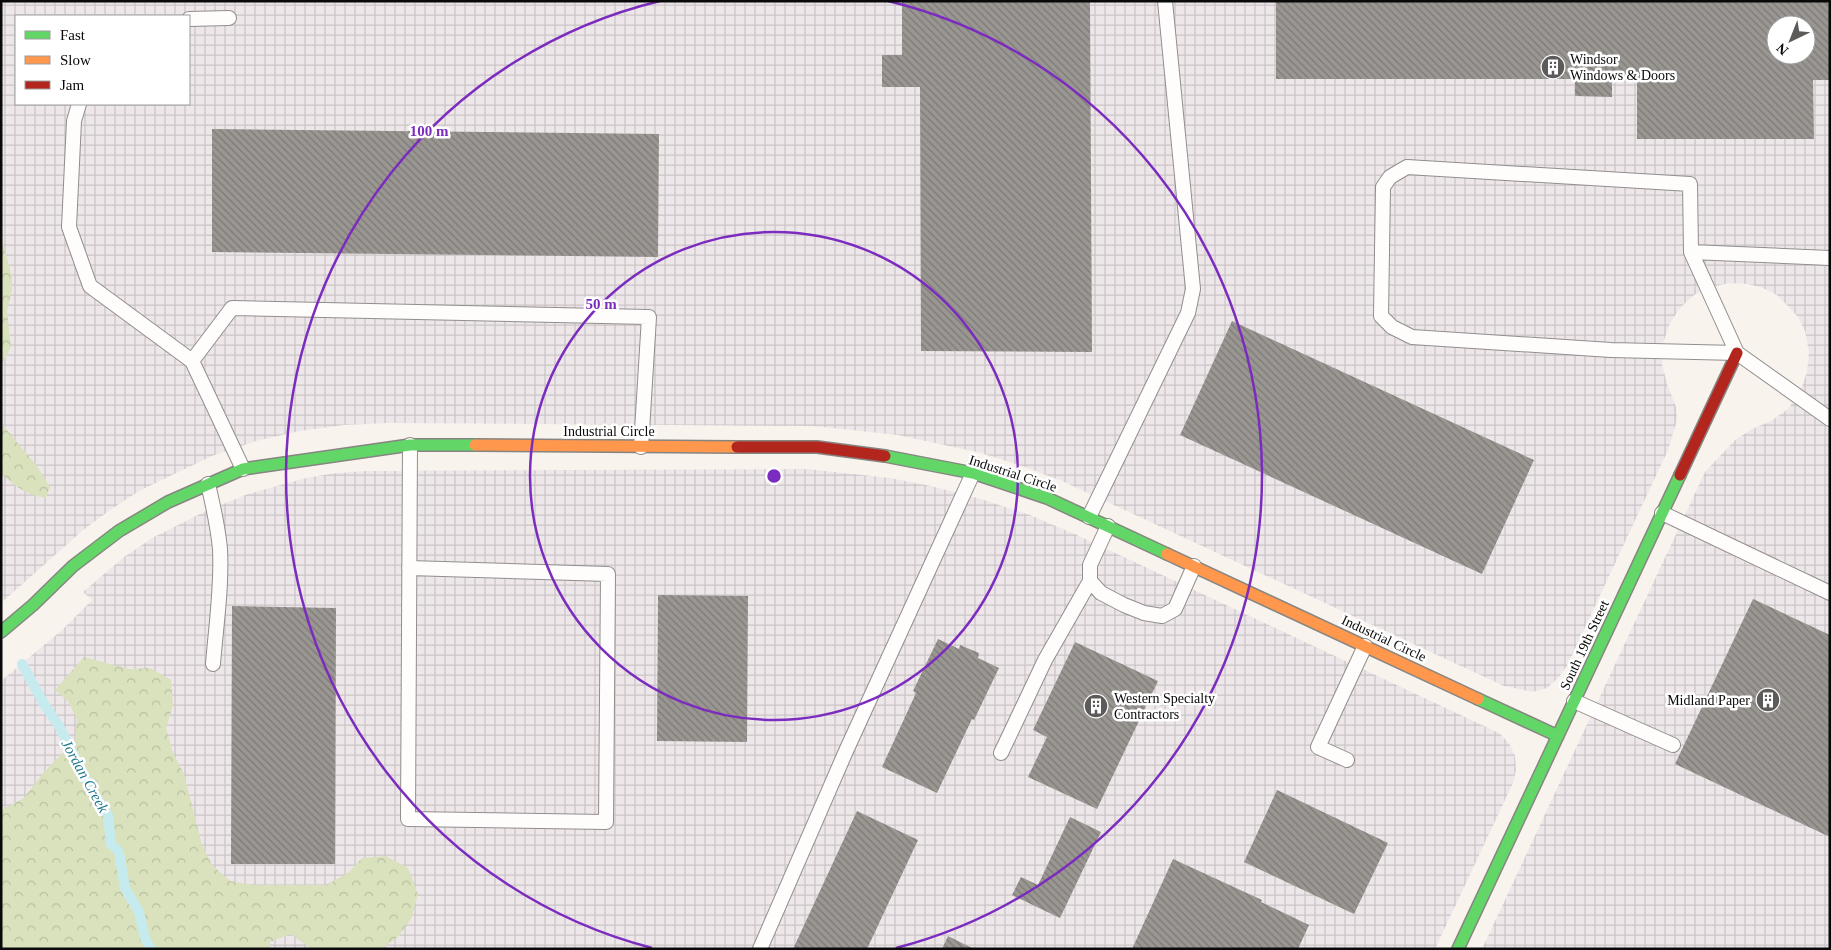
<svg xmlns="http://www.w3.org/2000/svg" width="1831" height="950" viewBox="0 0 1831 950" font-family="Georgia,serif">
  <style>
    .industrial { fill: url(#industrial-grid); fill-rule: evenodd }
    .forest { fill: url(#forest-crowns) }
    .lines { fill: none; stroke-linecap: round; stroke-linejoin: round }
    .stream { stroke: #c6ebef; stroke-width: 10 }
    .building { fill: url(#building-back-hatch); fill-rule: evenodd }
    .lane-casing { stroke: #918e8c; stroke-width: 16 }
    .fast-casing { stroke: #878582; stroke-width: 14 }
    .slow-casing { stroke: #878582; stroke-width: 14 }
    .jam-casing { stroke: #878582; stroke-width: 14 }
    .lane { stroke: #fefdfc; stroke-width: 14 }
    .fast { stroke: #63d668; stroke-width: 11 }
    .slow { stroke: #ff974d; stroke-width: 11 }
    .jam { stroke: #b3261e; stroke-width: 11 }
    .ring { fill: none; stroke: #7b2cbf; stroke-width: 2.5 }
    .labels { text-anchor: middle; stroke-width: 5; stroke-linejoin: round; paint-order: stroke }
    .poi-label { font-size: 14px; fill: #090909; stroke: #fff; text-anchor: start }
    .street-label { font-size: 14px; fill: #090909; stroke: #fff }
    .water-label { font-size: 15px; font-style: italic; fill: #1e798f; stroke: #fff }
    .centre { fill: #7b2cbf; stroke: #fff; stroke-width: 2.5 }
    .ring-label { font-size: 15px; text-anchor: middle; font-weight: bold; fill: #7b2cbf; stroke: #fff; stroke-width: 5; stroke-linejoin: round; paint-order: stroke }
  </style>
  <defs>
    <pattern id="industrial-grid" width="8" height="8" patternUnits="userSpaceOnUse" patternTransform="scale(1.25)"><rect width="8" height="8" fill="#eee7ea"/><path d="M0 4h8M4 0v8" fill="none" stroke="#cbc5c7"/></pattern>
    <pattern id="forest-crowns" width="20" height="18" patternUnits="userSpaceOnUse" patternTransform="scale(1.25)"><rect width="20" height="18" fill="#d9e1bd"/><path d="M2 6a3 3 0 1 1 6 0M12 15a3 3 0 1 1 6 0" fill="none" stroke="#b9c0a1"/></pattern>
    <pattern id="building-back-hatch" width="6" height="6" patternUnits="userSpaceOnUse" patternTransform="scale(1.25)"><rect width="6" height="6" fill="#9a9793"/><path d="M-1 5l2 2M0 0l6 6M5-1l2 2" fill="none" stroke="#7c7976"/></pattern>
  </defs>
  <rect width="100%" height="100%" fill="#f8f3ed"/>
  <path class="industrial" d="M1,1h1829v948h-348l223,-477 30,-32 17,-11 19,-8 17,-12 12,-17 7,-20 2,-20 -4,-21 -7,-14 -10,-11 -11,-11 -14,-7 -15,-4 -19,-1 -18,4 -17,8 -14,13 -10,15 -7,20 -1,21 5,20 9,23 1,13 -9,30 -101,216 -9,12 -11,10 -14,4 -29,-6 -442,-205 -40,-15 -41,-13 -83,-18 -85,-9 -425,-3 -44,2 -44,6 -44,10 -44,15 -73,35 -29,19 -28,21 -81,72zM16,16h173v88h-173zM1776,25h30v30h-30z
    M807,469l83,9 41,8 50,13 49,16 47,20 422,198 10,10 6,13 1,14 -3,13 -78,166h-1434v-268l61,-51 30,-30 -9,-8 41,-35 30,-20 54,-27 40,-16 58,-16 30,-5 31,-2z"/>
  <path class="forest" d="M1,235l11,42v13l-5,21 4,36 -10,19z
    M1,423l36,43 13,21 -4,11c-17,-2 -34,-13 -45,-25z
    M84,657l45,12 21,-1 21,12 2,25 -7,23 7,25 11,21 18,71 10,20 18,16 26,4h70l22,-12 14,-15 24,-2 22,12 10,26 -7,25 -13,18 -16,12h-71l-20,-15 -21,8v7h-269v-139l23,-12 20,-26 31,-32 2,-21 -10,-19 -12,-10z"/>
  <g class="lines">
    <path class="stream" d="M22,664l22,40 15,22 32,63 17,26 3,29 8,8 6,36 14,24 6,26 6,11"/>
  </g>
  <path class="building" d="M902,1h188l2,351 -171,-1 -1,-264h-38v-32h20z
    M1276,1h554v79h-17l1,59h-177v-59l-25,-1v18l-37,-1v-17h-299zM1776,25h30v30h-30z
    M212,129l447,5 -1,123 -446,-5z
    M1232,321l302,139 -52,114 -302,-139z
    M658,595l90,1 -1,146 -90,-1z
    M1753,599l77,36v202l-155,-73z
    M232,606l104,2 -1,256h-104z
    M938,639l21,10 1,-4 19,8 -1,5 21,10 -25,52 -2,-1 -35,74 -55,-26 34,-74 -3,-2z
    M1075,642l83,39 -61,128 -69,-32 19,-40 -14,-7z
    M1277,790l111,53 -34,71 -110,-52z
    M857,811l61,29 -51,109h-74z
    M1070,817l31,15 -41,86 -48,-23 9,-18 17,8z
    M1173,859l89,41 -1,2 48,23 -11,24h-166z
    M948,936l26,13h-32z"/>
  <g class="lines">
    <g class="lane-casing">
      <path id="lane" d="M189,19l40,-1
        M79,104l-5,17 -5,106 21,59 102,75 51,108
        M1691,252l-1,-68 -283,-17 -17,10 -7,10 -2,129 11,11 20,10 199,13 126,3
        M1830,258l-139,-6 46,101 93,66
        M192,361l40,-53 417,9 -8,130
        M208,484c5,21 10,43 12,65 2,38 -4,77 -7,115
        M1662,513l168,80
        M1089,517l99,-204 5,-24 -28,-288
        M1108,526l-18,39v16l11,12 23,12 20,8 18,3 13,-7 19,-43
        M409,568l199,6 -2,248 -198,-3c0,-124 1,-249 2,-374
        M1574,701l99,44
        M1001,753l44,-93 45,-79
        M1347,760l-29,-13 47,-101
        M760,949l86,-198 127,-278"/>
    </g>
    <g class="fast-casing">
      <path id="fast" d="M885,456l88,17 74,25 120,56
        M1,632l32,-27 40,-39 46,-35 49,-29 75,-33 167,-24h65
        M1478,699l80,37
        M1458,949l222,-474"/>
    </g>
    <g class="slow-casing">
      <path id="slow" d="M475,445l262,2
        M1167,554l311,145"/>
    </g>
    <g class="jam-casing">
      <path id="jam" d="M737,447h80l68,9
        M1680,475l57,-122"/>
    </g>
    <use href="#lane" class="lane"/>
    <use href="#fast" class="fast"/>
    <use href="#slow" class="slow"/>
    <use href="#jam" class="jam"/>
  </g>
  <g class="ring">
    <circle cx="774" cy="476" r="244"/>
    <path d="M652 948A488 488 0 0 1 660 1M888 1A488 488 0 0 1 896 948"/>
  </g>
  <defs>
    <g id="building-disc" transform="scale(1.25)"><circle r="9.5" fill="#5d5b59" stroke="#fff"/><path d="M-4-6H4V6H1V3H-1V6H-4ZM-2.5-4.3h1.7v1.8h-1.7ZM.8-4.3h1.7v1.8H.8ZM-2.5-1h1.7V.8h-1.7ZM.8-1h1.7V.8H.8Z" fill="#fff"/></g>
  </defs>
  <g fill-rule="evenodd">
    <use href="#building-disc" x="1553" y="67"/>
    <use href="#building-disc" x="1768" y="700"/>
    <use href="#building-disc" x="1096" y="706"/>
  </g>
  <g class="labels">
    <g class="poi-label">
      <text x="1570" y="64">Windsor<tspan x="1570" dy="16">Windows &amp; Doors</tspan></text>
      <text x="1114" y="703">Western Specialty<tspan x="1114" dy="16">Contractors</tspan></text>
      <text x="1750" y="705" text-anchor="end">Midland Paper</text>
    </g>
    <g class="street-label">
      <text x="609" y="436">Industrial Circle</text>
      <text transform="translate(1013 473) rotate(18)" y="5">Industrial Circle</text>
      <text transform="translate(1384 638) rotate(25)" y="5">Industrial Circle</text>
      <text transform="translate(1584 645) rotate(-65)" y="5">South 19th Street</text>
    </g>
    <g class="water-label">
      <text transform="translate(85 776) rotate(61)" y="5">Jordan Creek</text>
    </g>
  </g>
  <circle cx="774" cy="476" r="8" class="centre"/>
  <g class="ring-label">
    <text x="429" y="136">100 m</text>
    <text x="601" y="309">50 m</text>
  </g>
  <rect width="1831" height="950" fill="none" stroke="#090909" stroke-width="5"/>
  <rect x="15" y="15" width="175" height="90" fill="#ffffff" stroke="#9d9d9d"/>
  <rect x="25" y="31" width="25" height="8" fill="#63d668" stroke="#9d9d9d"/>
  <text x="60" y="40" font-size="15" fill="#090909">Fast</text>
  <rect x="25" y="56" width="25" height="8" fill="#ff974d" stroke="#9d9d9d"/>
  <text x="60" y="65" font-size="15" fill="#090909">Slow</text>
  <rect x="25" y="81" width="25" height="8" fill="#b3261e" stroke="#9d9d9d"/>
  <text x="60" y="90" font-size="15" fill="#090909">Jam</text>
  <g transform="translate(1791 40) rotate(223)"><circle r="24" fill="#ffffff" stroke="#9d9d9d"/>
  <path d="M0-4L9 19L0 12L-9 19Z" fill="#5d5b59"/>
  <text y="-8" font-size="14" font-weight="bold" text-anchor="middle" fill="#090909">N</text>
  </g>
</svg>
